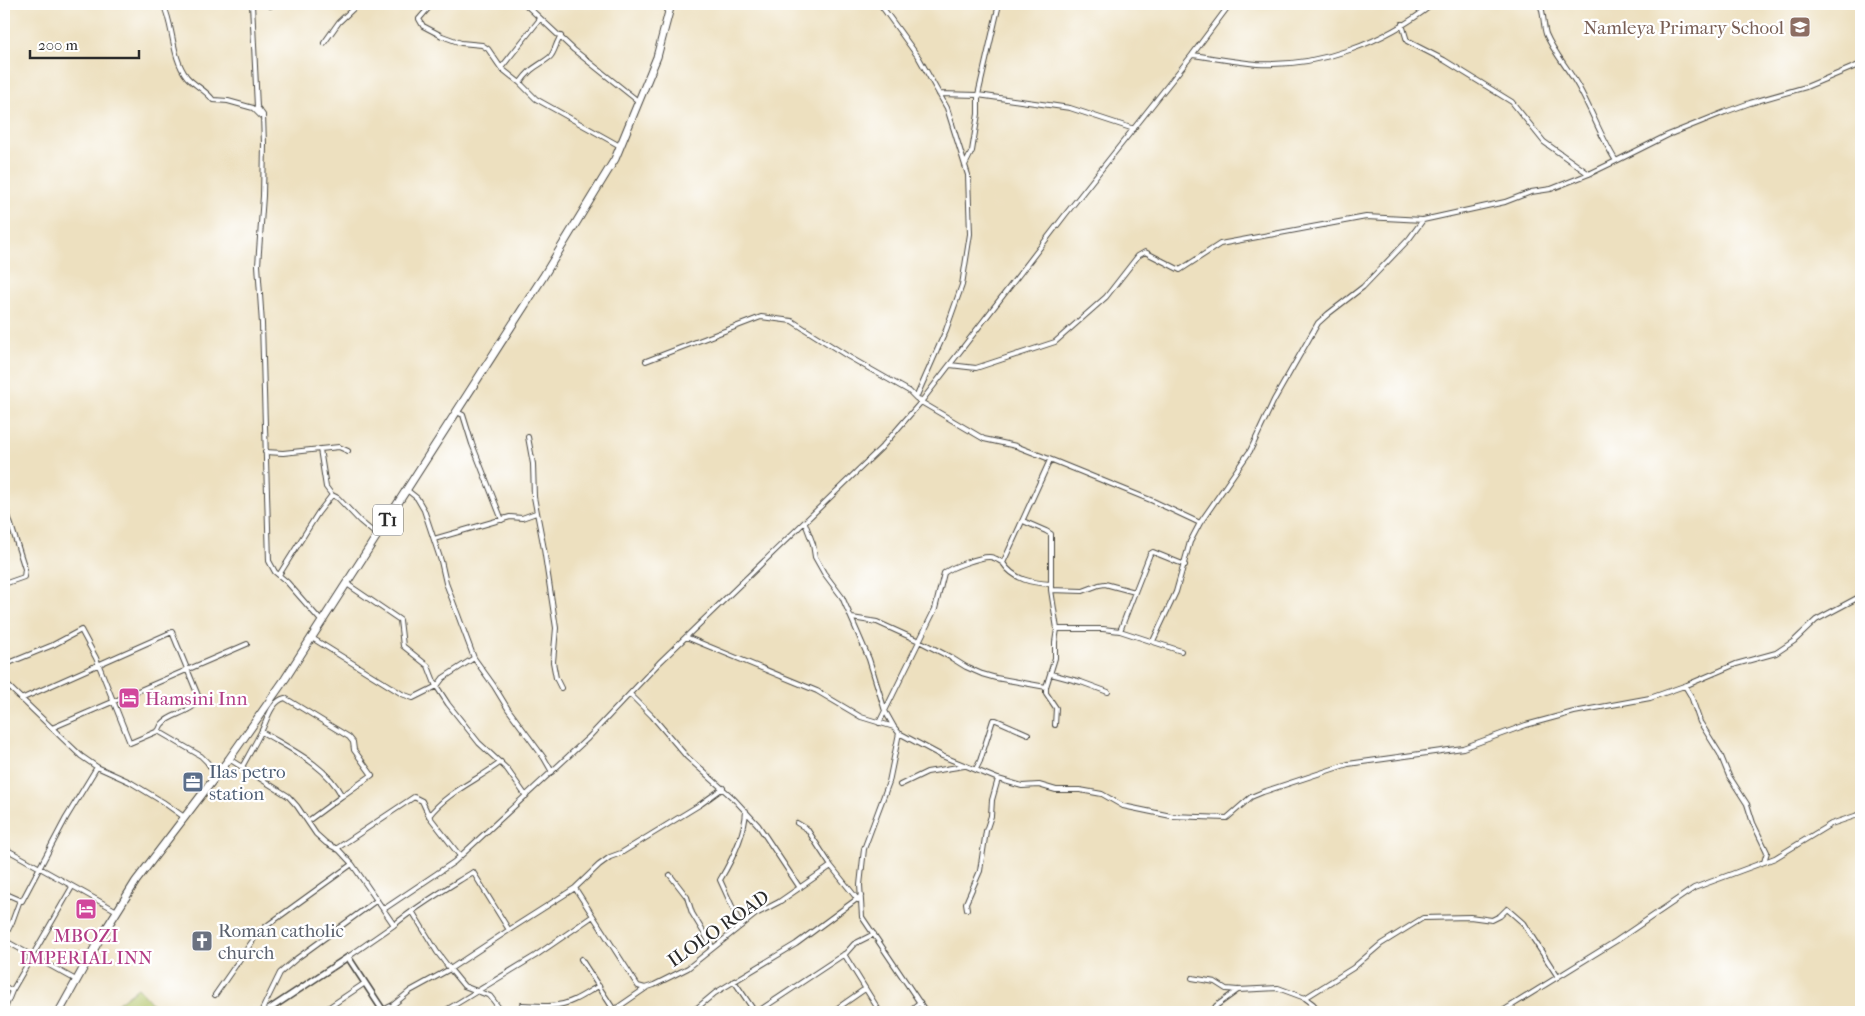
<svg xmlns="http://www.w3.org/2000/svg" width="1865" height="1016" viewBox="0 0 1865 1016" font-family="'IM FELL French Canon',serif">
  <style>
    .pitch { fill: #b1c366; stroke: #6e7748 }
    .lines { fill: none; stroke-linecap: round; stroke-linejoin: round }
    .minor-casing { stroke: #484641; stroke-width: 6 }
    .tertiary-casing { stroke: #484641; stroke-width: 8 }
    .trunk-casing { stroke: #484641; stroke-width: 9 }
    .minor { stroke: #fff; stroke-width: 4 }
    .tertiary { stroke: #fff; stroke-width: 5 }
    .trunk { stroke: #fff; stroke-width: 7 }
    .labels { text-anchor: middle; stroke-width: 4.5; stroke-linejoin: round; paint-order: stroke }
    .shield { fill: #fff; stroke: #6b6b6b; stroke-width: 1 }
    .shield-label { font-size: 18px; font-weight: bold; fill: #2b2b2b }
    .education-label { font-size: 19px; fill: #785e54; stroke: #fff; text-anchor: end }
    .hotel-label { font-size: 19px; fill: #b23c85; stroke: #fff; text-anchor: start }
    .service-label { font-size: 19px; fill: #4e5e75; stroke: #fff; text-anchor: start }
    .street-label { font-size: 19px; fill: #2b2b2b; stroke: #fff }
    .worship-label { font-size: 19px; fill: #5b616d; stroke: #fff; text-anchor: start }
  </style>
  <rect width="100%" height="100%" fill="#fff"/>
  <filter id="ink" filterUnits="userSpaceOnUse"><feTurbulence type="fractalNoise" baseFrequency=".02" numOctaves="2"/><feDisplacementMap in="SourceGraphic" scale="10" xChannelSelector="R" yChannelSelector="G"/><feConvolveMatrix kernelMatrix="1 2 1 2 8 2 1 2 1" color-interpolation-filters="sRGB"/></filter>
  <filter id="wash" filterUnits="userSpaceOnUse"><feTurbulence type="fractalNoise" baseFrequency=".0096" numOctaves="4" result="noise"/><feDisplacementMap in="SourceGraphic" scale="20" xChannelSelector="R" yChannelSelector="G"/><feGaussianBlur stdDeviation="1.12" result="paint"/><feColorMatrix in="noise" values="0 0 0 0 0 0 0 0 0 0 0 0 0 0 0 0 0 1.4 0 .05"/><feComposite in="paint" operator="in"/></filter>
  <g filter="url(#wash)">
    <rect width="100%" height="100%" fill="#ede0bf"/>
    <path class="pitch" d="M138,988l22,24h-54z"/>
  </g>
  <g filter="url(#ink)">
    <g class="lines">
      <g class="minor-casing">
        <path id="minor" d="M163,4c11,22 8,53 24,73 8,9 19,13 26,23l15,1 25,7 8,8
          M252,4l5,103 6,8 1,29 -1,52 -5,69 4,59 7,237 6,11 12,10 35,40
          M265,4l5,2 4,-2
          M432,4l-13,15 4,7 19,10 19,7 21,2 6,4 13,19 19,15
          M525,4l49,46 64,51
          M1540,4c4,9 3,20 6,30 8,19 22,34 32,52 14,25 23,51 38,75l52,-26 57,-23 25,-9 56,-16 55,-23
          M1402,24l5,17 37,19 68,42 32,40 45,32 27,-13
          M561,36c-5,6 -6,16 -11,21 -14,11 -19,10 -30,26l16,16 84,47
          M324,43l15,-21 19,-18
          M1192,55c22,3 43,7 65,9 63,3 127,-21 176,-60
          M501,68l39,-49
          M939,94l39,1 92,13 64,21
          M965,165l7,-14 6,-37v-19l21,-91
          M646,361l115,-44 31,4 57,36 60,34 7,7
          M950,365l26,3 79,-26 51,-45 32,-41 7,-4 35,18 40,-26 146,-27 57,3 82,-18 26,-10 20,-3 38,-15
          M457,412l6,3 9,29 30,76
          M528,437l5,27 1,33 10,52 12,79 -3,34 3,16 5,10
          M320,449l6,38 6,8 6,3 22,23 18,15
          M265,452l18,1 56,-6 9,4
          M407,490l10,8 7,12 17,51 5,22 28,75 20,28 14,23 36,49 8,14
          M4,503l21,66 -1,8 -20,7
          M1023,521l23,10 5,3v56l6,39
          M805,523l8,21 2,13 9,16 18,24 11,25 16,37 16,52 9,16
          M1200,523l-47,-22 -96,-39 -41,-16 -32,-7 -63,-37 144,-187 127,-160 38,-51
          M434,539l76,-22 12,1 14,-5
          M1003,563c11,17 29,20 48,21
          M279,575l39,-62 14,-18
          M347,584l53,36 3,26 25,20 7,18 13,20 31,39 28,26 19,27
          M1051,590l32,1 16,-6 6,-1 30,8 15,-38 3,-2 32,13
          M852,618l25,4 42,19 31,16 16,10 16,7 14,4 50,9
          M1120,631l15,-39
          M686,637l131,54 44,26 33,10 5,6 -10,49 -25,67 -4,36 2,32 64,95
          M312,638l90,56 11,4 24,-12 6,-8 31,-20
          M1153,641l23,-49 14,-50 10,-19 50,-72 24,-51 44,-77 10,-9 35,-27 46,-48 14,-19
          M4,665l49,-20 28,-15 15,28 34,85 28,-12 43,25 6,6 9,13
          M1051,674l30,8 27,10
          M4,682l77,74 16,11 33,15 33,20 21,15
          M1685,686l6,10 9,26 20,32 9,22 18,28 6,19 14,29 -3,10
          M630,694l22,22 35,41 47,42 24,26 42,63
          M21,699l151,-67 27,66c-5,15 -28,15 -37,26 -2,2 -2,5 -4,7
          M879,723l56,-114 9,-36c7,-6 36,-16 45,-16 6,0 9,3 14,6l47,-103
          M1055,725l1,-17 -10,-15v-6l9,-29v-16l2,-13h46l17,2 61,20
          M52,728l195,-84
          M262,732c28,17 64,33 80,64l-34,25
          M899,733l43,23 56,23 24,7 17,-1 17,5h24l22,4 21,12 48,10 56,2 24,-21 12,-5 85,-28 115,-16 63,-23 48,-13 76,-14 37,-13 49,-21 40,-11 18,-12 22,-21 45,-24
          M229,759l59,37 9,10 19,28 10,9 13,7 13,14 42,61c24,-20 52,-36 79,-53l36,58 -59,39 -13,-17 -25,-41
          M242,767c6,-11 13,-23 19,-35 6,-11 10,-31 24,-34l64,39 4,5 1,8 18,25 -30,21
          M976,769l4,-8 13,-41h3l32,14
          M900,785l27,-13 37,-6
          M429,816c18,-24 49,-36 72,-54
          M797,823l10,6 24,37 27,34
          M4,848l113,63
          M336,849l78,-52 8,4 7,15 31,40
          M670,875l17,22 5,16 21,35
          M575,888l63,98 7,2 9,-3 34,-17 68,-54 23,-12 52,-36
          M4,893l16,7
          M384,909l70,-47 134,-124 71,-75 222,-215 40,-46 -5,-4 30,-68 16,-45 8,-51 -2,-59 -21,-67 -28,-50 -39,-54
          M967,909l-1,-6 14,-32 6,-40 5,-15 1,-16 6,-21
          M741,926l-21,-46c12,-20 25,-46 26,-69
          M509,930l66,-42 24,-23 11,-8 11,-4 80,-49 22,-16
          M4,938l8,-16 8,-22 2,1 44,-83 31,-51
          M4,940l72,40
          M844,954l36,58
          M348,957l46,-32
          M581,959l33,51
          M1192,978l23,4 11,7 12,1 40,-2 27,10 8,6 7,8
          M734,981l21,31
          M4,986l8,5
          M215,995l41,-59 9,-9 87,-63
          M1305,998l48,-30 28,-24 42,-26 47,-1 22,3 8,-4 7,-7 16,14 35,54
          M522,1005c18,1 36,3 52,-5 9,-4 17,-10 25,-14
          M383,1010l10,-5 17,-14 40,-22 14,17 26,10 12,16
          M4,1011l8,-20 60,-104
          M261,1012l19,-39 16,-14 81,-59
          M322,1012l43,-29
          M443,1012l92,-56 58,-40
          M611,1012l35,-24
          M686,1012l11,-4 18,-15 81,-49 65,-48
          M757,1012l89,-59 8,-9 20,-10
          M832,1012l33,-23
          M908,1012l12,-10
          M1212,1012l4,-6 22,-16
          M1501,1012l115,-71 78,-53 81,-30 56,-34 30,-10"/>
      </g>
      <g class="tertiary-casing">
        <path id="tertiary" d="M265,1012l83,-55 36,55"/>
      </g>
      <g class="trunk-casing">
        <path id="trunk" d="M59,1012l40,-72 37,-59 93,-122 56,-80 258,-402 72,-118 42,-102 14,-53"/>
      </g>
      <use href="#minor" class="minor"/>
      <use href="#tertiary" class="tertiary"/>
      <use href="#trunk" class="trunk"/>
    </g>
  </g>
  <defs>
    <g id="school-square" transform="scale(1.125)"><rect x="-9" y="-9" width="18" height="18" rx="4" fill="#8d6e63" stroke="#fff"/><path d="M0-5L7-2L0 1L-7-2ZM-4 1L0 2.5L4 1V4Q0 6-4 4Z" fill="#fff"/></g>
    <g id="hotel-square" transform="scale(1.125)"><rect x="-9" y="-9" width="18" height="18" rx="4" fill="#d1479c" stroke="#fff"/><path d="M-6-4.5h1.5V1H6V5H4.5V3h-9V5H-6ZM-4 0a1.8 1.8 0 1 1 3.6 0ZM.5 0V-2.5h3Q6-2.5 6 0Z" fill="#fff"/></g>
    <g id="office-square" transform="scale(1.125)"><rect x="-9" y="-9" width="18" height="18" rx="4" fill="#5c6f8a" stroke="#fff"/><path d="M-6-3h4V-5.5h4V-3h4V5H-6ZM-1-4.5V-3h2v-1.5ZM-6 0V1H6V0Z" fill="#fff"/></g>
    <g id="church-square" transform="scale(1.125)"><rect x="-9" y="-9" width="18" height="18" rx="4" fill="#6b7280" stroke="#fff"/><path d="M-1.2-6h2.4v3.5h3.3v2.4h-3.3V6h-2.4V-.1h-3.3v-2.4h3.3Z" fill="#fff"/></g>
  </defs>
  <g fill-rule="evenodd">
    <use href="#school-square" x="1800" y="27"/>
    <use href="#hotel-square" x="129" y="698"/>
    <use href="#office-square" x="193" y="782"/>
    <use href="#hotel-square" x="86" y="909"/>
    <use href="#church-square" x="202" y="941"/>
  </g>
  <g class="labels">
    <rect class="shield" x="373" y="504.5" width="30" height="31" rx="4"/>
    <g class="shield-label">
      <text x="388" y="526">T1</text>
    </g>
    <g class="education-label">
      <text x="1784" y="34">Namleya Primary School</text>
    </g>
    <g class="hotel-label">
      <text x="145" y="705">Hamsini Inn</text>
      <text x="86" y="942" text-anchor="middle">MBOZI<tspan x="86" dy="22">IMPERIAL INN</tspan></text>
    </g>
    <g class="service-label">
      <text x="209" y="778">Ilas petro<tspan x="209" dy="22">station</tspan></text>
    </g>
    <g class="street-label">
      <text transform="translate(718 928) rotate(-35)" y="7">ILOLO ROAD</text>
    </g>
    <g class="worship-label">
      <text x="218" y="937">Roman catholic<tspan x="218" dy="22">church</tspan></text>
    </g>
  </g>
  <rect width="1865" height="1016" fill="none" stroke="#fff" stroke-width="20"/>
  <path d="M30 50v8h109v-8" fill="none" stroke="#2b2b2b" stroke-width="2.5"/>
  <text x="38" y="50" font-size="15" fill="#2b2b2b" stroke="#ffffff" stroke-width="4" paint-order="stroke">200 m</text>
</svg>
